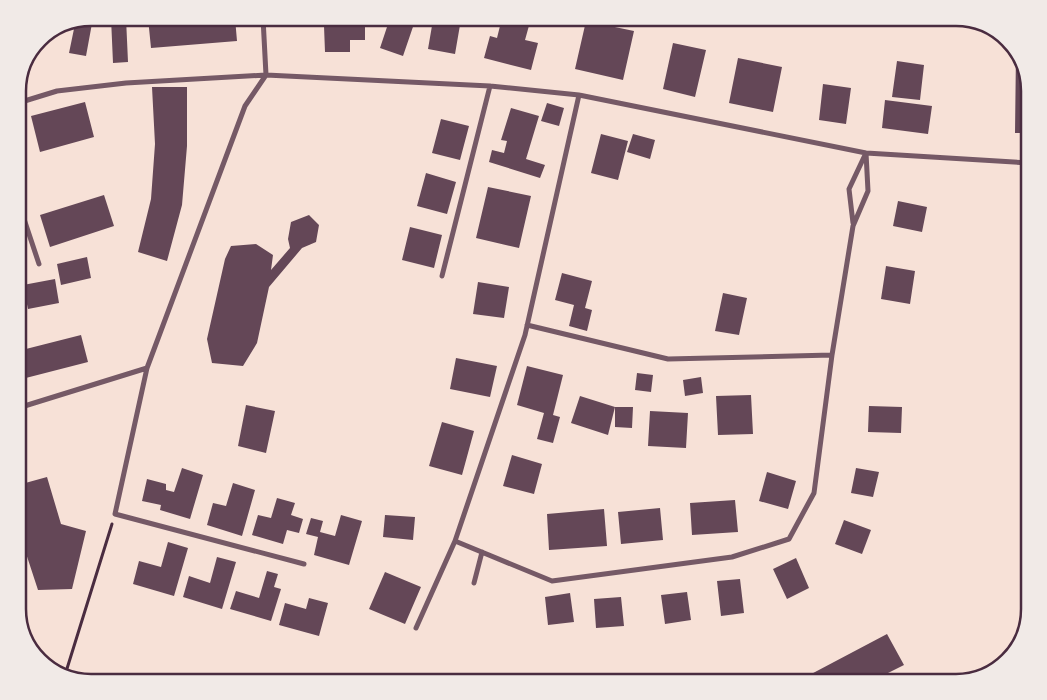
<svg xmlns="http://www.w3.org/2000/svg" width="1047" height="700" viewBox="0 0 1047 700" font-family="Quicksand,sans-serif">
  <style>
    .building { fill: #644757 }
    .lines { fill: none; stroke-linecap: round; stroke-linejoin: round }
    .path { stroke: #4a2c40; stroke-width: 3 }
    .minor { stroke: #755966; stroke-width: 5 }
    .rim { fill: none; stroke: #4a2c40; stroke-width: 2.5 }
  </style>
  <rect width="100%" height="100%" fill="#f7e1d7"/>
  <path class="building" d="M93,18l-7,38 -17,-3 6,-29z
    M111,18h15l2,44 -15,1z
    M148,18h87l2,23 -86,7z
    M337,18h28v22h-15v12h-25l-1,-26h13z
    M390,18h26l-13,38 -23,-8z
    M502,18h11l17,4 -5,18 13,3 -7,27 -47,-12 6,-22 7,2z
    M433,20l27,5 -5,29 -27,-5z
    M586,21l48,10 -11,49 -48,-11z
    M673,43l33,7 -11,47 -32,-8z
    M1016,51l6,7 7,33v42h-14z
    M738,58l44,9 -9,45 -44,-9z
    M897,61l27,4 -4,35 -28,-3z
    M823,84l28,4 -5,36 -27,-4z
    M152,87h35v59l-5,59 -15,56 -29,-9 13,-53 4,-55z
    M885,100l47,6 -4,28 -46,-6z
    M85,102l9,35 -54,15 -9,-36z
    M547,103l17,5 -5,18 -18,-5z
    M511,108l28,8 -13,43 19,6 -5,13 -51,-16 3,-12 12,3 3,-12 -6,-1z
    M441,119l28,7 -9,34 -28,-7z
    M601,134l27,7 -10,39 -27,-7z
    M633,134l22,6 -5,19 -23,-7z
    M426,173l30,9 -9,32 -30,-8z
    M488,187l43,9 -12,52 -43,-10z
    M104,195l10,31 -64,21 -10,-32z
    M898,201l29,6 -5,25 -29,-6z
    M309,215l10,10 -3,17 -14,6 -33,39 -12,56 -14,23 -31,-3 -5,-24 18,-80 6,-13 25,-2 17,11 -2,15 19,-22 -2,-9 3,-17z
    M410,227l32,8 -8,33 -32,-8z
    M18,244l7,20 -7,2z
    M87,257l4,21 -30,7 -4,-21z
    M886,266l29,5 -5,33 -29,-5z
    M562,273l30,8 -7,27 7,2 -5,21 -18,-5 5,-21 -19,-5z
    M55,279l4,24 -31,6 -5,-24z
    M478,282l31,5 -5,31 -31,-4z
    M723,293l24,5 -8,37 -24,-4z
    M81,335l7,27 -70,18v-29z
    M456,358l41,8 -7,31 -40,-8z
    M527,366l36,9 -10,40 7,2 -7,26 -16,-4 7,-26 -27,-8z
    M637,373l16,2 -2,17 -16,-2z
    M701,377l2,16 -18,3 -2,-16z
    M751,395l2,39 -35,1 -2,-39z
    M580,396l35,11h18l-1,21 -17,-1v-20l-7,28 -37,-12z
    M246,405l29,6 -9,42 -28,-7z
    M869,406l33,1 -1,26 -33,-1z
    M650,411l38,2 -2,35 -38,-2z
    M442,422l32,9 -12,44 -33,-9z
    M512,455l30,9 -8,30 -31,-8z
    M182,468l21,7 -13,44 -30,-9 1,-5 -19,-4 5,-22 19,5v6l8,2z
    M856,468l23,4 -6,25 -22,-4z
    M767,472l29,9 -8,28 -29,-8z
    M47,477l14,47 25,7 -14,58 -34,1 -20,-61v-44z
    M233,483l22,7 -13,46 -35,-11 6,-22 13,3z
    M277,498l18,5 -4,12 12,4 -4,14 -12,-3 -4,14 -31,-9 6,-20 13,3z
    M735,500l3,32 -46,3 -2,-32z
    M660,508l3,32 -42,4 -3,-32z
    M604,509l3,37 -58,4 -2,-36z
    M341,515l21,6 -13,44 -35,-10 4,-18 -12,-3 5,-16 12,3 -3,11 15,4z
    M385,515l30,2 -2,23 -30,-3z
    M844,520l27,10 -9,24 -27,-10z
    M168,542l20,6 -14,48 -41,-12 6,-23 22,6z
    M217,557l19,5 -14,47 -39,-12 6,-21 21,7z
    M796,558l13,30 -22,11 -14,-30z
    M267,571l11,3 -4,13 7,2 -10,32 -41,-12 6,-18 23,7z
    M385,572l36,15 -16,37 -36,-15z
    M740,579l4,34 -23,3 -4,-35z
    M687,592l4,28 -26,4 -4,-29z
    M570,593l4,29 -26,3 -3,-28z
    M621,597l3,29 -28,2 -2,-29z
    M309,598l19,5 -9,33 -40,-11 6,-22 21,6z
    M887,634l17,31 -34,17h-71l-1,-1z"/>
  <g class="lines">
    <path class="path" d="M65,675l47,-151"/>
    <path class="minor" d="M263,18l3,57 -21,31 -98,262 -32,146 189,50
      M18,103l39,-12 69,-8 140,-8 224,11 89,9 287,58 163,10
      M18,201l21,63
      M853,223l-4,-34 16,-34
      M442,276l48,-190
      M527,325l141,34 164,-4 21,-129 15,-35 -2,-38
      M18,408l129,-40
      M455,541l97,40 180,-24 57,-18 25,-46 18,-138
      M474,583l8,-31
      M416,628l39,-87 70,-206 54,-240"/>
  </g>
  <path d="M0 0H1047V700H0ZM91 26H956A65 65 0 0 1 1021 91V609A65 65 0 0 1 956 674H91A65 65 0 0 1 26 609V91A65 65 0 0 1 91 26Z" fill="#f1eae7" fill-rule="evenodd"/>
  <path class="rim" d="M91 26H956A65 65 0 0 1 1021 91V609A65 65 0 0 1 956 674H91A65 65 0 0 1 26 609V91A65 65 0 0 1 91 26Z"/>
</svg>
